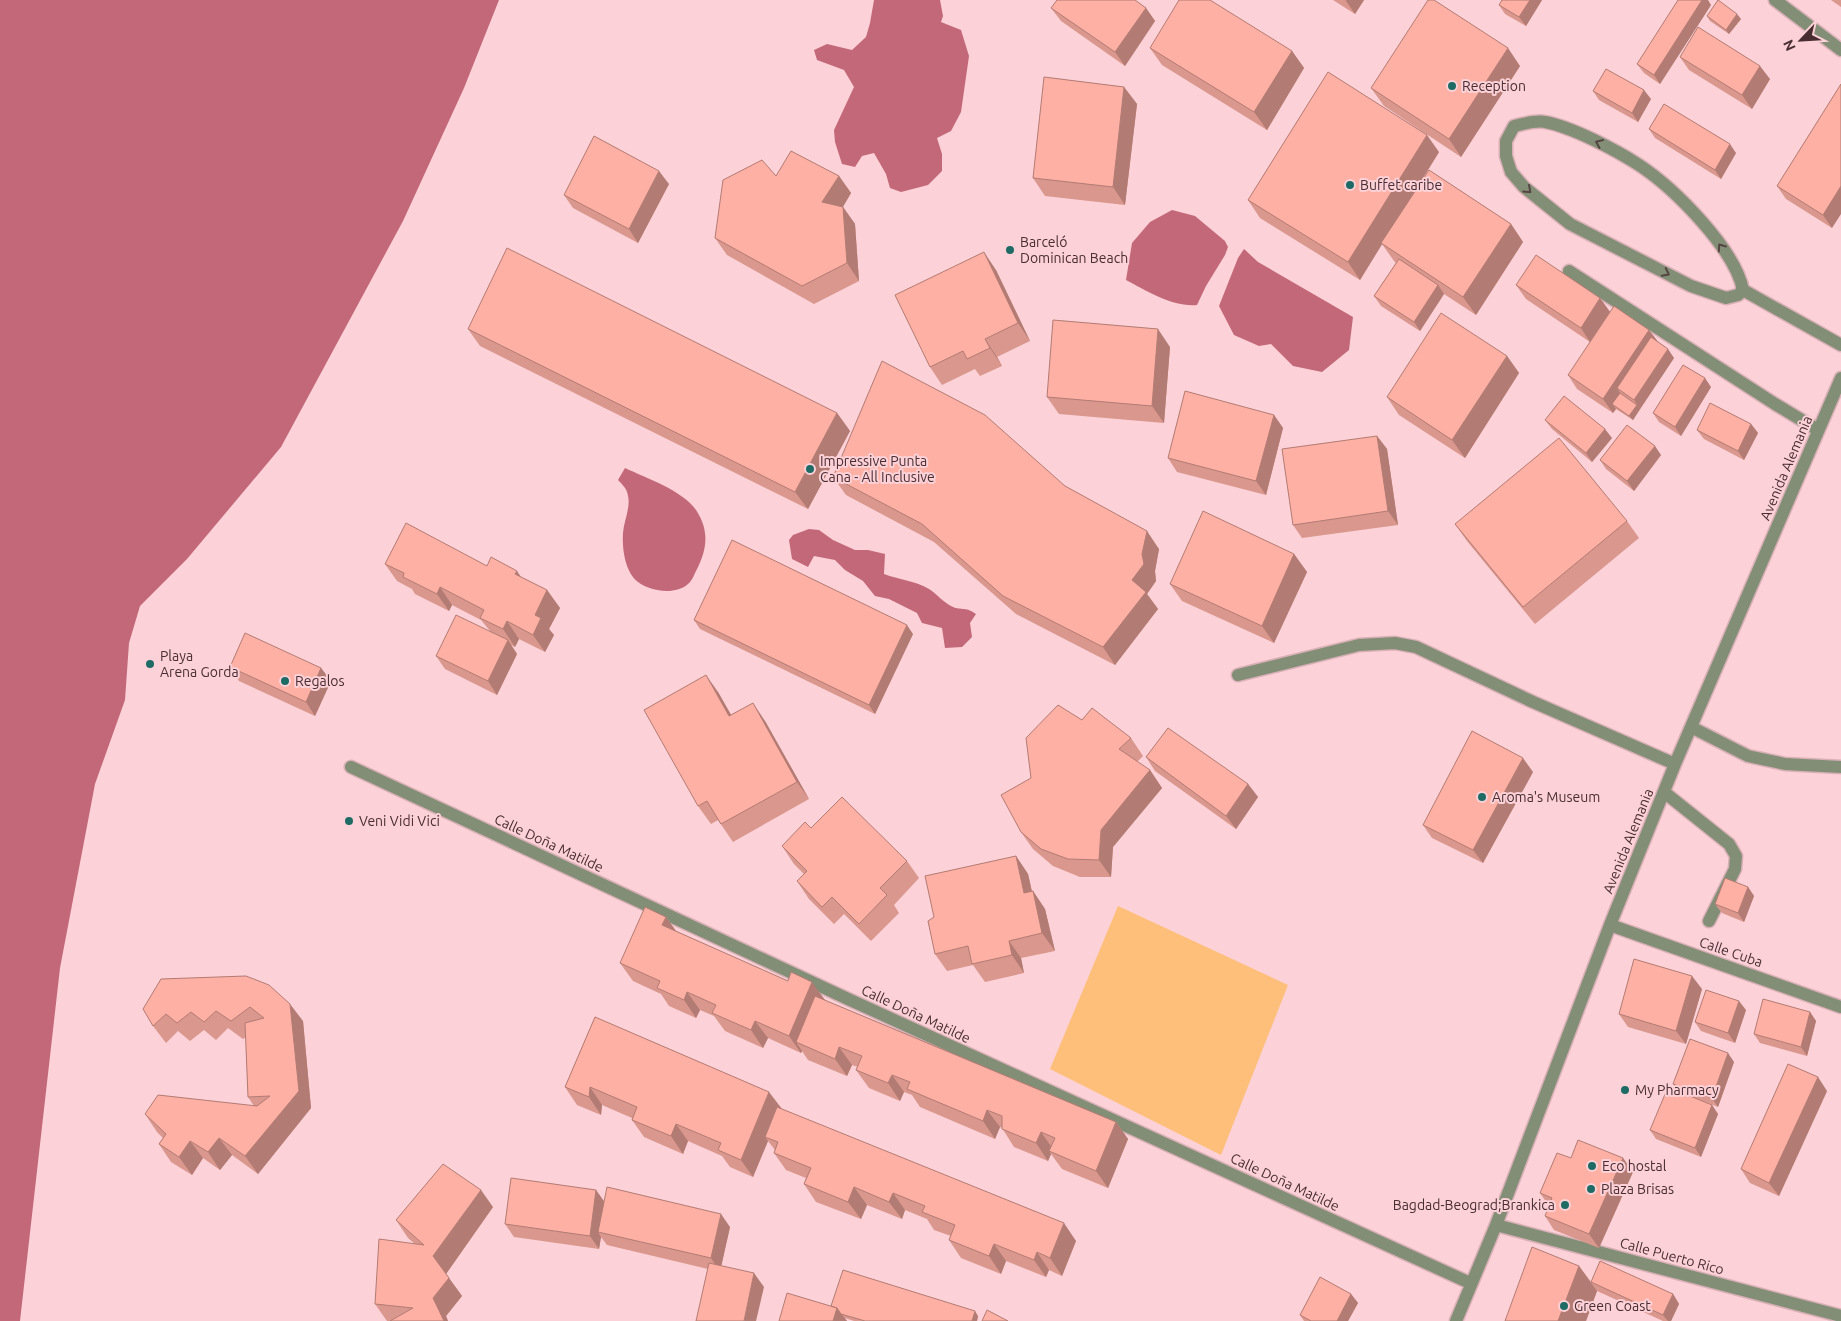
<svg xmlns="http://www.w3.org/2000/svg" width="1841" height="1321" viewBox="0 0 1841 1321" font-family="Ubuntu,sans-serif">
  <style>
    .green { fill: #fdbf79 }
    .water { fill: #c36879 }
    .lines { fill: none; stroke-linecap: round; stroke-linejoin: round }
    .minor-casing { stroke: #d8b0b6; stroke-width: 15 }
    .minor { stroke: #828e76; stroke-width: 12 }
    .wall { fill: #da978d }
    .shaded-wall { fill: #b27b73 }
    .building { fill: #feb0a4; stroke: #b27b73 }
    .oneway { stroke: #564542 }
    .poi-dot { fill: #1e6a65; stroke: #fcd1d7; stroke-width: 2 }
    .labels { text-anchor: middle; stroke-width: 4; stroke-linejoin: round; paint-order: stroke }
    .poi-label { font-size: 14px; fill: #482d31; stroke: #fcd1d7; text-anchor: start }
    .street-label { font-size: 14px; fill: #482d31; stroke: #fcd1d7 }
  </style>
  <rect width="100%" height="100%" fill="#fcd1d7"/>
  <path class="green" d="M1118,906l170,79 -67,170 -171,-86z"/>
  <path class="water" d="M0,0h499l-35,88 -61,133 -122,226 -94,112 -47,47 -11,37 -4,57 -30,84 -35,184 -40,353h-20z
    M874,0h66l3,16 -2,6 20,8 8,26 -8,56 -10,19 -14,7 5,16v17l-14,14 -27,7 -11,-4 -4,-14 -12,-21 -12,3 -7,11 -13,-3 -7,-22 -1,-12 20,-43 -10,-17 -27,-10 -3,-10 13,-6 25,6 14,-13 4,-14z
    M1172,210l23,6 30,25 3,6 -3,8 -19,31 -9,19c-25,2 -50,-14 -71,-25l6,-37 18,-21z
    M1244,249l14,13 95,55 -4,33 -27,22 -29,-6 -22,-22 -12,2 -25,-11 -15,-29 19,-48z
    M625,468c21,10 57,22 71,42 14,21 11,40 0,61 -2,4 -4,10 -8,13 -12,11 -37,8 -50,-2 -13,-10 -16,-33 -15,-49 1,-14 9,-27 4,-41 -1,-4 -6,-9 -9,-12z
    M809,529l10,1 14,10 22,10h13l17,4 -1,20c15,6 30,6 45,15 8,5 14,13 22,17 9,5 14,0 25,8l-6,9 2,14 -10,10 -17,1 -3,-20 -20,-5 -5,-10 -28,-14 -14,-3 -12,-15 -18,-11 -10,-10 -21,-4 -6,11 -16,-8 -3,-19 4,-5z"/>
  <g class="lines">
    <g class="minor-casing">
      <path id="minor" d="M1775,0l66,50
        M1569,271l206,133 43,26
        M1743,290l-5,5 -12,3 -35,-12 -121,-62 -46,-37 -13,-15 -5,-16v-15l8,-15c9,-2 22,-6 31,-4 27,5 71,28 94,43 35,23 96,84 104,125l98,55
        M1238,675l121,-30 36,-2 21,4 117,55 142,62
        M1691,727l57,29 37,8 56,3
        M351,767l497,232 622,284
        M1664,792l65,52 7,12 -1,13 -26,52
        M1610,925l231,82
        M1496,1225l345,91
        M1456,1321l40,-96 114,-300 65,-161 166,-386"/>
    </g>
    <use href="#minor" class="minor"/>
  </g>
  <path class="wall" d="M1333,0h31l-9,14z
    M1501,0h41l-16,26 -21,-12 -6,-9 3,-4z
    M1831,0h10v7z
    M1711,5l-51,79 -16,-11 -7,-9z
    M1051,8h95l9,13 -30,45 -64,-45z
    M1707,16l34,3 -12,15 -19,-13z
    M1150,48l142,3 12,17 -37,62 -105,-65z
    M1680,57l90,22 -18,30 -63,-39z
    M1520,66l-59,91 -77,-51 -13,-18z
    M1841,84l-9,144 -46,-29 -9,-13z
    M1124,87l13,17 -12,101 -80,-9 -12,-18z
    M1593,91l58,8 -13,23 -39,-22z
    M1649,129l87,24 -15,26 -66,-41z
    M1439,152l-22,36 94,36 12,18 -47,73 -32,-21 -24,37 -39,-25 -7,-10 22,-33 -2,-2 -12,-17 -22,36 -100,-62 -12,-18z
    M776,176h63l12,17 -8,14 12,17 4,57 -45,23 -87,-49 -12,-17z
    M669,184l-31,59 -65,-35 -9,-13z
    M996,270l34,71 -33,16 5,9 -22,10 -5,-7 -33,16 -12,-18z
    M1516,285l84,13 10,14 -20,30 -64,-43z
    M468,329l369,84 13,18 -42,78 -328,-163z
    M1649,330l8,11 17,17 -41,62 -17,-11 -3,4 -36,-24 -9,-14z
    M1170,347l-6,76 -105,-9 -12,-17z
    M1507,356l12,17 -54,85 -66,-43 -12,-18z
    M1711,387l-30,49 -22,-14 -6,-9z
    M1274,415l9,13 -17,67 -89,-23 -9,-14z
    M1545,420l67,18 -20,24 -40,-33z
    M1751,424l7,9 -14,27 -40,-21 -7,-9z
    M1377,436l10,13 11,76 -96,13 -9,-13z
    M1661,455l-27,36 -28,-22 -6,-9z
    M833,477l232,9 94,63 -4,22 1,10 -9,13 11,15 -43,56 -99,-51 -82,-72 -88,-47z
    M1627,521l12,17 -104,86 -68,-83 -12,-17z
    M1294,554l13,18 -33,71 -92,-42 -12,-17z
    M385,564l102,2 34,11 26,13 13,18 -11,21 5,6 -9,17 -26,-13 -4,8 -4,-2 6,9 -20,41 -52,-26 -9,-13 54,-25 -9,-11 -29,-15 -3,6 -34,-17 -3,-5 -15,-8z
    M694,620l219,14 -38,80 -175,-85z
    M230,667l91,1 10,13 -16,35 -76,-35z
    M718,692l13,23 34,6 44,78 -76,43 -15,-22 -7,4 -13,-18z
    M1082,720l49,18 12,18 -6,6 13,8 12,18 -49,59 -2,30h-31l-27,-11 -20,-17 -12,-17 10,-54z
    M1146,757l102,27 10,13 -22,32 -81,-58z
    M1533,772l-50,91 -51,-25 -9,-13z
    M811,828l96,33 12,17 -25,27 5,8 -28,28 -27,-27 -10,10 -25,-25 -12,-18 7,-7 -10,-10 -12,-18z
    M1016,856l12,18 4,17h1l12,18 10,42 -34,7 3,15 -39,9 -12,-17 -26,6 -12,-17 -1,-37z
    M1748,887l6,9 -10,26 -22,-9 -7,-9z
    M666,917l10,14 149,69h-1l292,122 12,17 -20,49 -46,-19 -11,-15 -3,7 -34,-14 -12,-19 -2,-1 -5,12 -75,-32 -8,-12 -8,-3 -4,9 -31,-13 -13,-18 2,-3 -6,-2 -5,11 -39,-16 -6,-9 -1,2 -33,-15 -5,10 -38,-17 -11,-15 -14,-6 -4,8 -27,-12 -8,-12 -28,-13 -13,-18z
    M161,979l142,42 8,87 -53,66 -26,-19 -12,15 -17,-12 -11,17 -21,-13 -12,-18 4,-6 -6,-6 -12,-18 109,-8 -6,-9 -2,-60 -3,2 -15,-11 -12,12 -12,-10 -14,11 -12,-10 -12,12 -13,-17z
    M1702,989l-16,55 -58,-17 -9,-13z
    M1746,1010l-11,33 -34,-12 -6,-9z
    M1810,1012l6,9 -9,35 -47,-13 -6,-9z
    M595,1017l186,92 295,132 -14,35 -13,-6 -3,7 -40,-16 -5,13 -40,-16 -12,-18 2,-4 -17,-6 -7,-11 -22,-9 -3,9 -35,-14 -6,14 -45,-17 -12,-18 2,-6 -20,-8 -12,-17 1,-3 -7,-9 -15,36 -23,-10 -8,-11 -34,-15 -5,13 -39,-17 -12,-17v-2l-30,-13 -1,10 -24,-10 -12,-18z
    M1734,1062l-16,45 -17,-7 11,5 6,9 -17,43 -45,-18 -6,-9 29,-39 -6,-7z
    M1827,1091l-48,105 -29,-13 -9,-14z
    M1571,1158h52l10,14 -34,76 -45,-18 -9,-14 4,-10 -9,-13z
    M596,1190l8,12 126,25 -9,39 43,21 -56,-18 -101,-24 -6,-8 -2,12 -85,-12 -9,-13z
    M493,1207l-47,67 16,22 -16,20 2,5h-61l-12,-17 40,-60 -7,-6 -12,-18z
    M1579,1266l12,16 82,12 6,10 -8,17h-8l-66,-30 -11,30h-81z
    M1351,1294l7,9 -10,18h-44l-4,-6z
    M831,1306l147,10 -1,5h-123l-9,-3 2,3h-68z"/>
  <path class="shaded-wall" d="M1346,0h18l-9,14 -9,-13z
    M1530,0h12l-16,26 -7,-9z
    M1702,0h6l3,5 -51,79 -6,-9z
    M1146,8l9,13 -30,45 -10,-14z
    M1737,14l4,5 -12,15 -3,-4z
    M1508,48l12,18 -59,91 -12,-18z
    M1292,51l12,17 -37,62 -13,-18z
    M1760,66l10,13 -18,30 -10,-14z
    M1124,87l13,17 -12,101 -12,-18z
    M1644,90l7,9 -13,23 -6,-9z
    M1427,135l12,17 -79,128 -12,-18z
    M1730,144l6,9 -15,26 -6,-9z
    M659,171l10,13 -31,59 -9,-14z
    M839,176l12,17 -16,27 -13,-18z
    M1841,186v28l-9,14 -9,-13z
    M843,207l12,17 4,57 -12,-18z
    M1511,224l12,18 -47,73 -13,-18z
    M984,252l12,18 34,71 -12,-18z
    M1438,285l6,9 -24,37 -6,-9z
    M1600,298l10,14 -20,30 -9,-14z
    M1158,329l12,18 -6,76 -12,-17z
    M1649,330l10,13 -42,45 6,9 -11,7 4,5 -3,4 -10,-14z
    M985,339l12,18 5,9 -12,-18z
    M1668,349l6,9 -34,51 -6,-9z
    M1507,356l12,17 -54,85 -13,-18z
    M1705,378l6,9 -30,49 -6,-9z
    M1637,405l3,4 -7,11 -4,-4z
    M837,413l13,18 -42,78 -13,-17z
    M1274,415l9,13 -17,67 -10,-14z
    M1751,424l7,9 -14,27 -6,-9z
    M1605,429l7,9 -20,24 -6,-9z
    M1377,436l10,13 11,76 -10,-14z
    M1655,446l6,9 -27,36 -7,-10z
    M1147,531l12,18 -4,22 1,10 -9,13 11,15 -43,56 -12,-18 29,-67 10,-26z
    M1294,554l13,18 -33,71 -12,-17z
    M517,571l12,18 -14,-15z
    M440,587l12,18 -3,6 -12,-17z
    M547,590l13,18 -11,21 5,6 -9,17 -12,-17 2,-20z
    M507,621l12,18 -4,8 -12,-18z
    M907,625l6,9 -38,80 -6,-9z
    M508,640l9,14 -20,41 -9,-14z
    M321,668l10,13 -16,35 -9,-14z
    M706,675l12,17 24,42 -13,-18z
    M753,703l12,18 44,78 -12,-17z
    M1523,758l10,14 -50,91 -10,-13z
    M1150,770l12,18 -49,59 -2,30 -12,-17 2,-30z
    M1248,784l10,13 -22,32 -10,-13z
    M1016,856l12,18 8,37 -12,-18z
    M1748,887l6,9 -10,26 -6,-9z
    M1033,891l12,18 10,42 -13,-18z
    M666,917l12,17 -16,-9z
    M1009,941l12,17 3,15 -12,-18z
    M1692,976l10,13 -16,55 -10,-13z
    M812,982l13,18 -21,46 -8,-4 6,9 -1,2 -12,-17z
    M687,992l13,18 -4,8 -12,-18z
    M1739,1001l7,9 -11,33 -7,-10z
    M290,1004l13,17 8,87 -53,66 -13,-18 54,-65z
    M1810,1012l6,9 -9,35 -6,-9z
    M755,1021l13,17 -5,10 -12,-18z
    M839,1047l13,18 -5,11 -12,-17z
    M1728,1053l6,9 -16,45 -6,-9z
    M892,1075l12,17 -4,9 -12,-18z
    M1818,1077l9,14 -48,105 -10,-13z
    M590,1087l12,18 -1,10 -12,-18z
    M769,1092l13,17 -17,28 3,4 -15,36 -12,-17z
    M1712,1105l6,9 -17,43 -6,-9z
    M987,1110l13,17 -5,12 -12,-18z
    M1116,1122l12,17 -20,49 -12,-17z
    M676,1124l12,17 -5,13 -12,-18z
    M1041,1132l12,17 -4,2 2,3 -3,7 -12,-18z
    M219,1138l13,17 -12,15 -12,-18z
    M190,1141l13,17 -11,17 -13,-18z
    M1623,1158l10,14 -34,76 -10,-14z
    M854,1187l13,18 -6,14 -13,-17z
    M481,1190l12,17 -47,67 -13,-18z
    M596,1190l10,14 -8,28 3,5 -2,12 -9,-13z
    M893,1193l12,17 -3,9 -13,-17z
    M721,1214l9,13 -10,45 -9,-14z
    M1064,1223l12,18 -14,35 -12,-18z
    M994,1244l12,17 -5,13 -12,-18z
    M1037,1252l12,18 -3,7 -12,-17z
    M1579,1266l18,25 -11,30h-28z
    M754,1273l10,14 -8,34h-12z
    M449,1278l13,18 -16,20 2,5h-4l-11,-23z
    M1351,1294l7,9 -10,18h-11z
    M1673,1294l6,10 -8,17h-3l-5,-6z
    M837,1308l10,13h-14z
    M975,1311l3,5 -1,5h-5z"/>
  <path class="building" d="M1057,0h78l11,8 -31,44 -64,-44z
    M1179,0h31l82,51 -38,61 -104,-64z
    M1428,0h6l74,48 -59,91 -78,-51z
    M1502,0h28l-11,17 -20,-12z
    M1678,0h24l-48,75 -17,-11z
    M1718,0l19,14 -11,16 -19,-14z
    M1698,27l62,39 -18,29 -62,-38z
    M1606,69l38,21 -12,23 -39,-22z
    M1328,72l99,63 -79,127 -100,-62z
    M1044,77l80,10 -11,100 -80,-9z
    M1841,84v102l-18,29 -46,-29z
    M1664,104l66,40 -15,26 -66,-41z
    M594,136l65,35 -30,58 -65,-34z
    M791,151l48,25 -17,26 21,5 4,56 -45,23 -87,-48 8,-58 39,-20 14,16z
    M1429,170l82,54 -48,73 -82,-54z
    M507,248l330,165 -42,79 -327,-163z
    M984,252l34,71 -33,16 5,9 -23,11 -4,-8 -33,16 -35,-72z
    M1536,255l64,43 -19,30 -65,-43z
    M1399,259l39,26 -24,37 -40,-26z
    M1614,306l35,24 -46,69 -35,-24z
    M1441,313l66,43 -55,84 -65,-43z
    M1053,320l105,9 -6,77 -105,-9z
    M1651,337l17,12 -34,51 -17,-12z
    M882,361l103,54 80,71 82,45 -5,23 2,10 -12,16 14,12 -43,55 -100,-51 -81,-72 -89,-47z
    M1683,365l22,13 -30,49 -22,-14z
    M1185,391l89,24 -18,66 -88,-23z
    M1620,393l17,12 -8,11 -17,-12z
    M1564,396l41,33 -19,24 -41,-33z
    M1710,403l41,21 -13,27 -41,-21z
    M1627,425l28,21 -28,35 -27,-21z
    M1377,436l11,75 -95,14 -11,-76z
    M1559,438l68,83 -104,86 -68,-83z
    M1203,511l91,43 -32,72 -92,-42z
    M406,523l81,43 4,-9 26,14 -2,3 32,16 -12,25 6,3 -8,17 -26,-14 -4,8 -23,-11 4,-8 -44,-23 -3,7 -34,-17 1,-4 -19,-9z
    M732,540l175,85 -38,80 -175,-85z
    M456,615l52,25 -20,41 -52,-25z
    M245,633l76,35 -15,34 -76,-35z
    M706,675l23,41 24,-13 44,79 -76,42 -14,-23 -9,5 -54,-96z
    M1058,705l24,15 10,-12 39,30 -12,11 31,21 -49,60 -2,30 -31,-1 -27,-10 -20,-17 -20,-37 30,-17 -5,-40z
    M1168,728l80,56 -22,32 -80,-59z
    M1472,731l51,27 -50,92 -50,-25z
    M842,797l65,64 -27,27 7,7 -28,29 -27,-27 -10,10 -25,-26 10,-10 -25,-25 23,-24 6,6z
    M1016,856l8,37 9,-2 9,42 -33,8 3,14 -40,9 -4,-18 -33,8 -7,-33 6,-4 -9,-41z
    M1725,878l23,9 -10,26 -23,-9z
    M645,907l21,10 -4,8 126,56 3,-9 21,10 -23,54 -34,-15 -4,9 -39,-17 4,-8 -29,-13 -3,8 -27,-12 3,-7 -40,-18z
    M1634,959l58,17 -16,55 -57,-17z
    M246,976l23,9 21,19 9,87 -54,65 -26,-18 -11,14 -18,-11 -11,16 -20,-13 7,-10 -21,-20 13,-19 99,11 13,-10 -22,1 -3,-74 19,-5 -14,-11 -19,14 -15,-10 -12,11 -13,-10 -14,11 -11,-9 -13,12 -10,-17 18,-30z
    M1706,990l33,11 -11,32 -33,-11z
    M815,996l301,126 -20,49 -47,-20 6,-13 -14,-6 -5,11 -34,-14v-13l-15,-6 -4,11 -76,-32 3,-7 -18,-7 -4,8 -32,-13 6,-14 -23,-9 -4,12 -39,-17z
    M1763,999l47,13 -9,35 -47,-13z
    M595,1017l174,75 -28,68 -23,-10 3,-7 -45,-19 -5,12 -39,-16 5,-13 -47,-20 -1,10 -24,-10z
    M1690,1039l38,14 -16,45 -39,-14z
    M1788,1064l30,13 -49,106 -28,-14z
    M1668,1087l44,18 -17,43 -45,-18z
    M777,1107l287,116 -14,35 -13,-6 -3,8 -40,-16 -5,12 -40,-16 6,-15 -33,-13 3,-6 -32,-13 -4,9 -35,-15 -6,15 -44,-18 7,-16 -37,-15 4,-11 -13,-5z
    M1578,1140l45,18 -34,76 -44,-18 7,-18 -12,-5 17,-40 14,5z
    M443,1164l38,26 -48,66 16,22 -16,20 11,23h-54l23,-13 -38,-4 4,-65 45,6 -28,-25z
    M511,1178l85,12 -6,46 -85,-12z
    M607,1187l114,27 -10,44 -113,-26z
    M1532,1247l47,19 -21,55h-53z
    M1600,1261l73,33 -10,21 -72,-33z
    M709,1263l45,10 -10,48h-48z
    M843,1270l132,41 -3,10h-107l-24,-7 -4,-6 -6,-2z
    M1320,1277l31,17 -14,27h-26l-11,-6z
    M787,1293l50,15 -4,13h-54z
    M987,1310l21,11h-26z"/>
  <defs><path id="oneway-chevron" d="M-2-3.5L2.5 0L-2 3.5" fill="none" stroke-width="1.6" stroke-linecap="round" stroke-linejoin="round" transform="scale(1.25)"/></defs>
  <g class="oneway">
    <use href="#oneway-chevron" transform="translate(1599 143) rotate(-156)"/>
    <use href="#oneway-chevron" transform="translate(1528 190) rotate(42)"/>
    <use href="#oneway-chevron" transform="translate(1721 247) rotate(-125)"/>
    <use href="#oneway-chevron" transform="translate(1666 273) rotate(27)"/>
  </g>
  <g class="poi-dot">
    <circle cx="1452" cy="86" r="5"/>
    <circle cx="1350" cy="185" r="5"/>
    <circle cx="1010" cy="250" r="5"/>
    <circle cx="810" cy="469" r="5"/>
    <circle cx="150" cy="664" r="5"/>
    <circle cx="285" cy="681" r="5"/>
    <circle cx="1482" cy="797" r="5"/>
    <circle cx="349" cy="821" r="5"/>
    <circle cx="1625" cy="1090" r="5"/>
    <circle cx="1592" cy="1166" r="5"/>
    <circle cx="1591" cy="1189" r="5"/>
    <circle cx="1565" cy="1205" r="5"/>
    <circle cx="1564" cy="1306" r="5"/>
  </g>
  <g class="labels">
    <g class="poi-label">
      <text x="1462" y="91">Reception</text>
      <text x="1360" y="190">Buffet caribe</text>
      <text x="1020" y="247">Barceló<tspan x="1020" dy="16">Dominican Beach</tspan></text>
      <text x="820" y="466">Impressive Punta<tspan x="820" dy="16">Cana - All Inclusive</tspan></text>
      <text x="160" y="661">Playa<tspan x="160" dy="16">Arena Gorda</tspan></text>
      <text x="295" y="686">Regalos</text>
      <text x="1492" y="802">Aroma's Museum</text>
      <text x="359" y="826">Veni Vidi Vici</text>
      <text x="1635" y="1095">My Pharmacy</text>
      <text x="1602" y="1171">Eco hostal</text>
      <text x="1601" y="1194">Plaza Brisas</text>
      <text x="1555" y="1210" text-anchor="end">Bagdad-Beograd;Brankica</text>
      <text x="1574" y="1311">Green Coast</text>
    </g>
    <g class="street-label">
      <text transform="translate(1786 468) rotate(-67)" y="5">Avenida Alemania</text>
      <text transform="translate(1628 841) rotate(-68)" y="5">Avenida Alemania</text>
      <text transform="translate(549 843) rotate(25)" y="5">Calle Doña Matilde</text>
      <text transform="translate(1731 952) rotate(19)" y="5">Calle Cuba</text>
      <text transform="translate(916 1014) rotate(25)" y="5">Calle Doña Matilde</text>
      <text transform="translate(1285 1182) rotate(25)" y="5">Calle Doña Matilde</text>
      <text transform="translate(1672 1256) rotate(15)" y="5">Calle Puerto Rico</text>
    </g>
  </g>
  <g transform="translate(1801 40) rotate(245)" stroke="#fcd1d7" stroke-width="4" paint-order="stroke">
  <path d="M0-4L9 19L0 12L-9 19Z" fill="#482d31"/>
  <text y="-8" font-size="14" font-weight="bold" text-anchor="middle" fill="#482d31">N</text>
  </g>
</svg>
